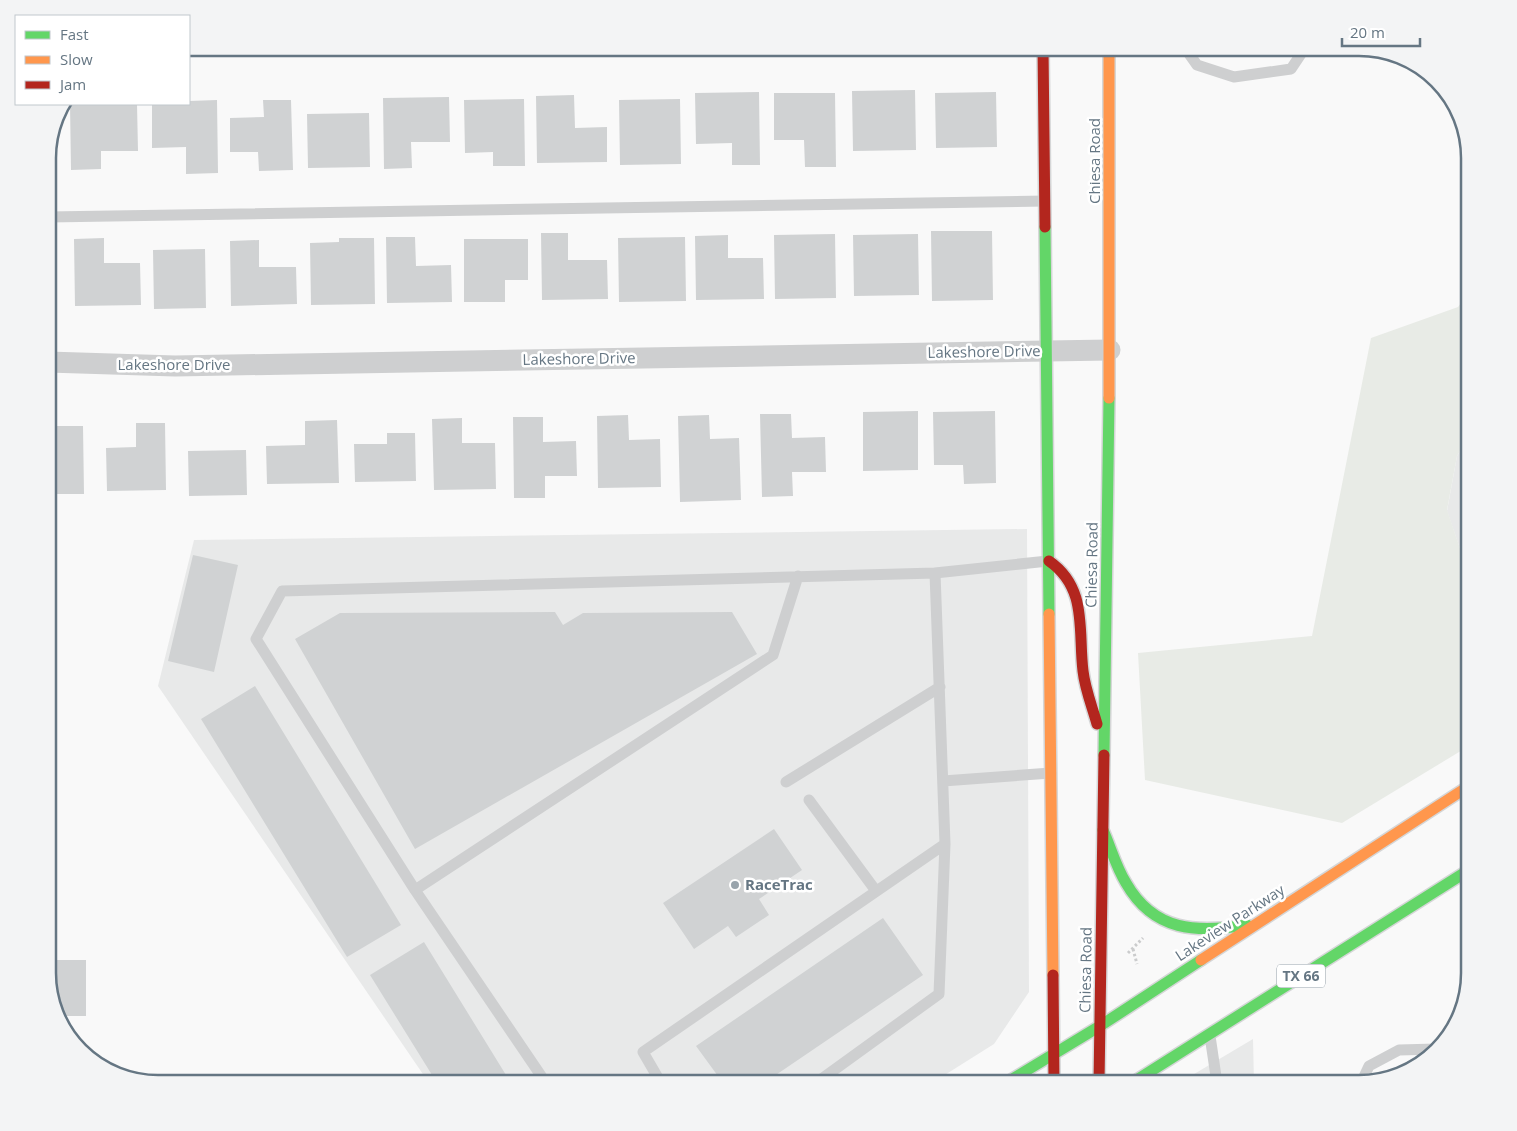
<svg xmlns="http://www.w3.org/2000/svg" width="1517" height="1131" viewBox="0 0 1517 1131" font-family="'Open Sans',sans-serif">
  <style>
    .built { fill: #e8e9e9 }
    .green { fill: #e8ebe6 }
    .building { fill: #d0d2d3 }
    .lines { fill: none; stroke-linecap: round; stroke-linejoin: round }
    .fast-casing { stroke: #d5d6d7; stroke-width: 14 }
    .slow-casing { stroke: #d5d6d7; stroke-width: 14 }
    .jam-casing { stroke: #d5d6d7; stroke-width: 14 }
    .path { stroke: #cbcccd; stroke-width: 3; stroke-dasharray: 2.5 2.5; stroke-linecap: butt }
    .lane { stroke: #cecfd0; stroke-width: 11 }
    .street { stroke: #cecfd0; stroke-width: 21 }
    .fast { stroke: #63d668; stroke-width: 11 }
    .slow { stroke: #ff974d; stroke-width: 11 }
    .jam { stroke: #b3261e; stroke-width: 11 }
    .poi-dot { fill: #99a4ac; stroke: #fff; stroke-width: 2 }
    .labels { text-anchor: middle; stroke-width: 5; stroke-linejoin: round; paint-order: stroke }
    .shield { fill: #fff; stroke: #939fa8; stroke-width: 1 }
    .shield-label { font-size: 14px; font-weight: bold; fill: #657683 }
    .street-label { font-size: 15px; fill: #657683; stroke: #fff }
    .poi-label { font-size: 15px; font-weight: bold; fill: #657683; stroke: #fff; text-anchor: start }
    .rim { fill: none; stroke: #657683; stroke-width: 2.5 }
  </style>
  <rect width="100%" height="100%" fill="#f9f9f9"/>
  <path class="built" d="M1469,437v138l-22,-64 10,-55z
    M1027,529l2,463 -35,52 -62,39h-503l-271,-397 36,-146z
    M1253,1039l1,44h-75z"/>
  <path class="green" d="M1469,292v145l-12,19 -10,54 22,65v171l-127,77 -197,-43 -7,-127 174,-17 59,-298 87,-31z"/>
  <path class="building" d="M1355,48h4l26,9h-30z
    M915,90l1,60 -63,1 -1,-60z
    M759,92l1,73h-28v-22l-36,1 -1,-51z
    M996,92l1,55 -61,1 -1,-55z
    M774,93h61l1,74h-31l-1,-27h-30z
    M574,95l1,33 32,-1v35l-70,1 -1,-67z
    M449,97l1,45h-39l1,26 -28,1 -1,-71z
    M524,99l1,67h-32v-14l-28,1 -1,-53z
    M680,99l1,65 -61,1 -1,-65z
    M217,100l1,73 -32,1v-27l-34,1v-44h37v-3z
    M263,100h28l2,70 -34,1 -1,-19h-28v-34l34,-1z
    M70,104h67l1,47h-37v18l-30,1z
    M369,113l1,54 -62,1 -1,-54z
    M931,231h61l1,69 -61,1z
    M541,233h27v27h39l1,39 -66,1z
    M835,234l1,64 -61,1 -1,-64z
    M918,234l1,61 -65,1 -1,-61z
    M728,235v23h35l1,41 -68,1 -1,-64z
    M386,237h29l1,29 35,-1 1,37 -65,1z
    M685,237l1,64 -67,1 -1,-64z
    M104,238v25h36l1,42 -66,1 -1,-67z
    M339,238h35l1,66 -64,1 -1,-62 29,-1z
    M464,239h64v41h-23v22h-41z
    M259,240v27h37l1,37 -66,2 -1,-65z
    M205,249l1,59 -52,1 -1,-59z
    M918,411v59l-55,1v-59z
    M995,411l1,72 -32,1 -1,-19h-29l-1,-53z
    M760,414h31l1,24 33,-1 1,35h-34l1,24 -31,1z
    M628,415l1,25 31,-1 1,48 -63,1 -1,-72z
    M709,415l1,24 29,-1 2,62 -61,2 -2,-86z
    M513,417h30v25l33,-1 1,35h-32v22h-31z
    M462,418v25h33l1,46 -62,1 -2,-71z
    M337,420l2,63 -72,1 -1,-38 39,-1v-24z
    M136,423h29l1,67 -59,1 -1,-43 30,-1z
    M49,426h34l1,68h-36z
    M387,433h28l1,48 -61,1 -1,-38h33z
    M246,450l1,45 -58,1 -1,-45z
    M193,555l45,10 -24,107 -46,-11z
    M555,612l8,13 20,-12 149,-1 25,42 -342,195 -120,-210 45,-26z
    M255,686l146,239 -54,32 -146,-238z
    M774,829l28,41 -43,29 10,16 -33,22 -8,-11 -34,23 -31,-46z
    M883,918l40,57 -159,108h-41l-27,-37z
    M424,942l87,141h-74l-67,-108z
    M48,960h38v56h-29l-9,-36z"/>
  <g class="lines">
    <g class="fast-casing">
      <path id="fast" d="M1045,227l4,387
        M1104,755l5,-357
        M1103,830c8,18 13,37 23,53 28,49 71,50 121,42
        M1006,1083l94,-57 101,-66
        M1132,1083l337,-213"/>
    </g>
    <g class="slow-casing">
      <path id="slow" d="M1109,48v350
        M1049,614l4,361
        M1201,960l268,-174"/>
    </g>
    <g class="jam-casing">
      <path id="jam" d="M1043,48l2,179
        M1049,561c39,27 29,69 34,110 2,18 9,35 14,53
        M1053,975l1,108
        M1099,1083l5,-328"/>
    </g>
    <path class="path" d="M1133,949l4,15
      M1128,953l15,-15"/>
    <path class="lane" d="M1185,48l12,17 37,12 57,-8 14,-21
      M48,217l997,-16
      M798,576l-25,79 -358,235 -159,-251 26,-48 653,-18
      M943,781l108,-8
      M786,782l154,-95
      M809,800l67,91
      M415,890l131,193
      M1210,1036l7,47
      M661,1083l-18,-31 302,-208 -10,-271 113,-12
      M816,1083l123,-89 6,-150
      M1361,1083l8,-17 30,-16 37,-1"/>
    <path class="street" d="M48,362l127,4 935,-16"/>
    <use href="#fast" class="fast"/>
    <use href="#slow" class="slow"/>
    <use href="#jam" class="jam"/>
  </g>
  <circle class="poi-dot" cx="735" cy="885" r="5"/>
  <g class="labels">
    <rect class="shield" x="1277" y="964.5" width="48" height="23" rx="4"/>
    <g class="shield-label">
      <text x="1301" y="981">TX 66</text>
    </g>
    <g class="street-label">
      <text transform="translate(1095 161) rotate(-90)" y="5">Chiesa Road</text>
      <text transform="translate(984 352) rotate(-1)" y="5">Lakeshore Drive</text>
      <text transform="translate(579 359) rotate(-1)" y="5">Lakeshore Drive</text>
      <text x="174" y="370">Lakeshore Drive</text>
      <text transform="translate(1092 565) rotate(-89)" y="5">Chiesa Road</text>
      <text transform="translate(1230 923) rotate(-33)" y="5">Lakeview Parkway</text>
      <text transform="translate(1086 970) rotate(-89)" y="5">Chiesa Road</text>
    </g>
    <g class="poi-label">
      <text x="745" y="890">RaceTrac</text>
    </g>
  </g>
  <path d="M0 0H1517V1131H0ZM158 56H1359A102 102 0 0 1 1461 158V973A102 102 0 0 1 1359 1075H158A102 102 0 0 1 56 973V158A102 102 0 0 1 158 56Z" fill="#f3f4f5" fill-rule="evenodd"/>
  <path class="rim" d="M158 56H1359A102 102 0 0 1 1461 158V973A102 102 0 0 1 1359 1075H158A102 102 0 0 1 56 973V158A102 102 0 0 1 158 56Z"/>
  <rect x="15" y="15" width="175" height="90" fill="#ffffff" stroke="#c1c8cd"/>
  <rect x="25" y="31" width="25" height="8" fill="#63d668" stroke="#c1c8cd"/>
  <text x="60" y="40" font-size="15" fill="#657683">Fast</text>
  <rect x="25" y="56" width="25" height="8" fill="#ff974d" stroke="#c1c8cd"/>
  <text x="60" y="65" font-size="15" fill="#657683">Slow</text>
  <rect x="25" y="81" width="25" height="8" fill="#b3261e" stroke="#c1c8cd"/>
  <text x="60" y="90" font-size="15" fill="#657683">Jam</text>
  <path d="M1342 38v8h78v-8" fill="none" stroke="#657683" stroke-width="2.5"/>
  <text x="1350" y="38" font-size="15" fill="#657683" stroke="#ffffff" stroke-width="4" paint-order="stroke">20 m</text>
</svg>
